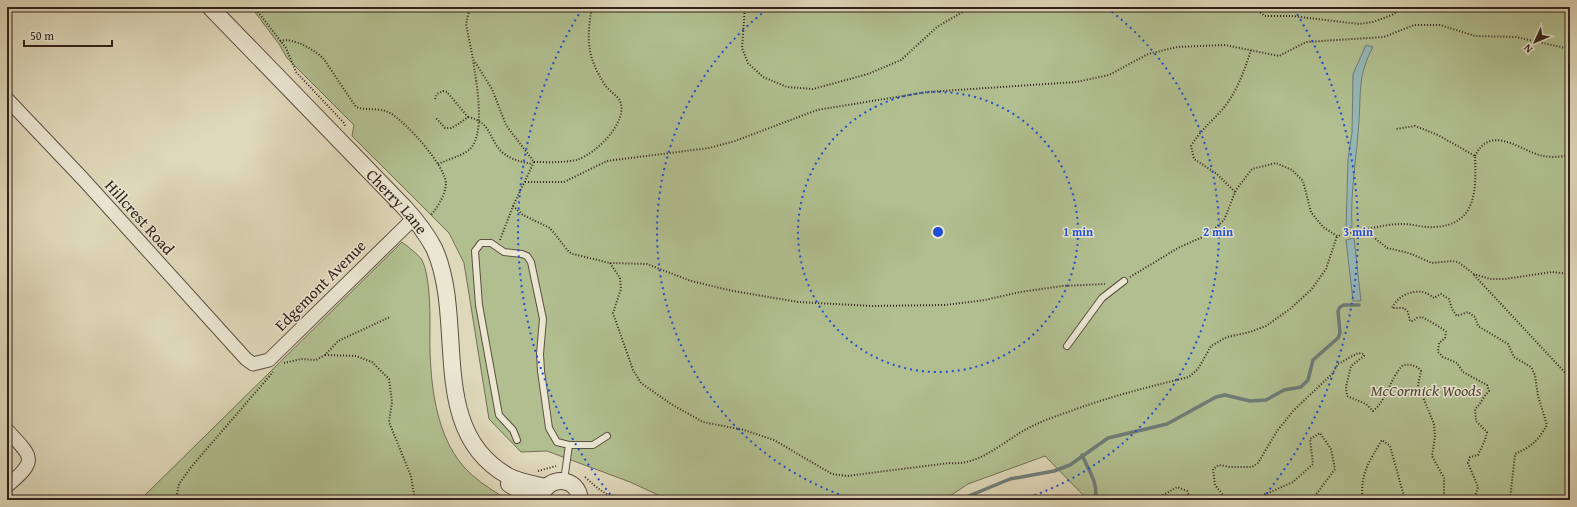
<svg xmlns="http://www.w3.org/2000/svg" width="1577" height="507" viewBox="0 0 1577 507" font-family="'Gentium Book Plus',serif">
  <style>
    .green { fill: #b1bf90; stroke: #727055 }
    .water { fill: #96b8b8; stroke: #6e7c79 }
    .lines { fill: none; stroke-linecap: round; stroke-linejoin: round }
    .stream { stroke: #6e7c79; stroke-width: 3.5 }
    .service-casing { stroke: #5d4f42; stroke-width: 8 }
    .minor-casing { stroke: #5d4f42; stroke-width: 15 }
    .tertiary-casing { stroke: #5d4f42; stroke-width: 18 }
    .path { stroke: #32211a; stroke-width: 2; stroke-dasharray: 1 2; stroke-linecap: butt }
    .service { stroke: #eae6d2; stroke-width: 6 }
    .minor { stroke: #eae6d2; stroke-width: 13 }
    .tertiary { stroke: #eae6d2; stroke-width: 16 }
    .ring { fill: none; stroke: #1d4ed8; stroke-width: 2; stroke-dasharray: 2 4 }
    .labels { text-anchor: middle; stroke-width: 3; stroke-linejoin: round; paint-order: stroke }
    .street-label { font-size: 16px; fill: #32211a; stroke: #eae6d2 }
    .park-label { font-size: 16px; font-style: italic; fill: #524838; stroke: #eae6d2 }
    .centre { fill: #1d4ed8; stroke: #eae6d2; stroke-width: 2 }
    .ring-label { font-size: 12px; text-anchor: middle; font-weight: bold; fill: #1d4ed8; stroke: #eae6d2; stroke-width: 3; stroke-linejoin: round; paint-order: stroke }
  </style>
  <rect width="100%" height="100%" fill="#dfd8ba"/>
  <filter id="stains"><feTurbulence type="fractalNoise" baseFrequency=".005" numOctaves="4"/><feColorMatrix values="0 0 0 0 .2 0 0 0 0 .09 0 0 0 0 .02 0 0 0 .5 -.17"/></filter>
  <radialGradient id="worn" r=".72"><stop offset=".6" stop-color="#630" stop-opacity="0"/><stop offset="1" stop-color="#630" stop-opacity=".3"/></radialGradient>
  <path class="green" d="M251,7h1319v493h-482l-43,-44 -77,28 -24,16h-275l-39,-18 -83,-31 -26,1 -32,-33 -25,-156 -15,-30 -97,-97 2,-11 -67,-67 -8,-14z
    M402,242c6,5 16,12 20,18 8,16 8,50 8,67 -1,48 3,114 42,148 11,10 24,17 35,25h-367z"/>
  <path class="water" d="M1366,45l7,2c-15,28 -12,43 -14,74 -2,35 -9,70 -7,106l-6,2 2,-70 4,-26 1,-59z
    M1354,238l7,63h-8l-7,-61z"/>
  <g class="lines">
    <path class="stream" d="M1082,455c6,14 17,29 13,45
      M959,500l51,-21 44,-8 16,-6 38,-27 59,-14 49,-27 9,-2 25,6 16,-1 18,-10 17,-3 7,-7 5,-20 25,-22 2,-5 -2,-22 2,-4 4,-2h15"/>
    <g class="service-casing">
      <path id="service" d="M1067,346l35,-48 22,-17
        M517,440l-4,-10 -14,-15 -20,-110 -4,-54 6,-8h10l13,9 18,2 5,2 4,6 12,57 -3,35 1,17 8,57 8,14 12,3h24l14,-9
        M564,481l5,-36"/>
    </g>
    <g class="minor-casing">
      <path id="minor" d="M7,99l76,80 163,180 7,5 16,-4 145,-142
        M7,430c26,28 31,30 0,56"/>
    </g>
    <g class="tertiary-casing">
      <g id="tertiary">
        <path id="s1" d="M210,7l194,200c11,12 22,26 30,41 33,72 -8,182 74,228 11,6 25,8 38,11"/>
        <path d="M509,484l27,16"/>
        <path d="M541,496c7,-21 37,-20 39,4"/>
      </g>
    </g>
    <path class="path" d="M254,7l32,41 10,24 48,51 1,3
      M470,7l-4,17 7,35 19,30 14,36 28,37
      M745,7l-3,41 6,15 15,14 24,10 26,2 55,-15 33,-14 36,-33 34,-20
      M1253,7l12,9h27l67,8 14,-2 19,-7 12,-8
      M280,41c14,-4 34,9 43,17l33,49c11,4 23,0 34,6 15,8 56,53 56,71 -1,11 -8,23 -15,31
      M435,99l2,-5 6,-3 4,1 21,25 -11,8 -6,3h-6l-9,-10
      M468,117c24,5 20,22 35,36 9,7 19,9 29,11
      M1475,156c15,-31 42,-8 64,-1 11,3 21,2 31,0
      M534,162c14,0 28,1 42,-2 19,-5 53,-38 44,-59 -3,-6 -11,-10 -15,-16 -18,-28 -19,-45 -13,-78
      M438,164c9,-4 20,-7 28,-12 22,-12 10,-71 7,-92
      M525,182h39l43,-21 102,-13 26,-7 82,-31 110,-18 149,-10 33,-7 39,-21 29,-7 48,-2 54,11 27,-14 78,-5 30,-12h26l35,11 41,1 54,12
      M1235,192l-18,-18 -23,-15 -3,-13c9,-15 18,-22 30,-35 15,-17 23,-39 30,-61
      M513,206l10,9 27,13 19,24 4,2 37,9 37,1 44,17 42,10 65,11 74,4 73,-1 40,-5 35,-8 43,-6 42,-2
      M1366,231l21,17 22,5 23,10 20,-2 6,1 16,12 16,5h15l47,-7 18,2
      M500,240l13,-34 21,-44
      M610,263l10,15 1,11 -8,24 20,57 8,13 30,21 32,18 41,8 30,10 58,34 15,2 102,-13c29,3 50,-18 74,-32 14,-8 30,-14 45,-19 40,-15 80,-25 121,-35l9,-8 13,-23 16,-9 23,-5 16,-6 24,-17 21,-19 15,-21 11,-33
      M1474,275l96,103
      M1130,277l48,-29 31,-14 15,-14 12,-30 16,-21 24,-6 16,7 11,11 8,31 12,15 14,9c21,-4 44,-12 66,-12 10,0 21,4 31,3 44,-2 42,-39 41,-71l-37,-21 -23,-9 -19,3
      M325,355l31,1 16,6 17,17 3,23 -3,20 22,54 4,24
      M284,363l17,-4 15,1 9,-5 13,-14 52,-24
      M538,471l18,-5
      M585,477c13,12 19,17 36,23
      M176,500l3,-16 13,-18 81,-94
      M1155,500l22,-13 10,4 4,9
      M1224,500l-1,-5 -8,-10 -2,-16 6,-4 11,2h22l6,-4 19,-32 17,-21 38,-36 6,-10 20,-11 6,1v2l-13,10 -5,21 1,9 19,8 7,7c14,-11 17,-33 30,-46 8,-1 13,0 18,6l-3,14 16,39 1,13 -3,19 12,22v22
      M1258,500l1,-3 34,-15 20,-18 -3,-25 10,-6 11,16 4,20 -23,31
      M1363,500c-4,-25 7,-40 19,-60l8,6 15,54
      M1474,500l4,-13 -10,-24 2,-6 8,-2 7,-15 2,-8 -11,-11 -1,-12c6,-5 8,-12 14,-18l-2,-6 -24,-13 -6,-9 -14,-6 -5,-5 1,-9 6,-5 1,-6c-2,-3 -20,-13 -24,-15l-5,1 -4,3h-3l-2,-9 -4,-4h-12c5,-11 18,-18 30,-16 4,0 9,4 12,6l7,-4 8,5 3,10 5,7 11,-4 7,5 3,9 30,18 6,13 17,10 4,8 3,21 9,29c-10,17 -15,21 -32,29l-5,46"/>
    <use href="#service" class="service"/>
    <use href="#minor" class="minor"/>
    <use href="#tertiary" class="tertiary"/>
  </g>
  <g class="ring">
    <circle cx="938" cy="232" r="140"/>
    <path d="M856 500A280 280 0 0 1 769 8M1107 8A280 280 0 0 1 1020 500"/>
    <path d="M614 499A420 420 0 0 1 582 9M1294 9A420 420 0 0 1 1262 499"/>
  </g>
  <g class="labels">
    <g class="street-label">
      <text dy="6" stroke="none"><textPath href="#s1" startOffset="270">Cherry Lane</textPath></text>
      <text transform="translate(140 217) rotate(48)" y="6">Hillcrest Road</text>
      <text transform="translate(320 285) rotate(-45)" y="6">Edgemont Avenue</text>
    </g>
    <g class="park-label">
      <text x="1426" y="396">McCormick Woods</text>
    </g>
  </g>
  <circle cx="938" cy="232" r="6" class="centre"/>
  <g class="ring-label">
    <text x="1078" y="236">1 min</text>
    <text x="1218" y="236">2 min</text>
    <text x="1358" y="236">3 min</text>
  </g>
  <rect width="1577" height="507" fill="none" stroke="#dfd8ba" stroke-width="24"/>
  <rect x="8" y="8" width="1561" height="491" fill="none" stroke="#32211a" stroke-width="2"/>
  <rect x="12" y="12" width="1553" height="483" fill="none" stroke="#32211a"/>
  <g transform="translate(1535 42) rotate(226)" stroke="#eae6d2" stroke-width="3" paint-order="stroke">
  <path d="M0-3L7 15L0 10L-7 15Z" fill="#32211a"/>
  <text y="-6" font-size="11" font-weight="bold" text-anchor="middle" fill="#32211a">N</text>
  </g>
  <path d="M24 40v6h88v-6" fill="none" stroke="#32211a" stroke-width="2"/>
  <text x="30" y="40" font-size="12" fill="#32211a" stroke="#eae6d2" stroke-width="3" paint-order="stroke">50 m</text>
  <rect width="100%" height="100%" filter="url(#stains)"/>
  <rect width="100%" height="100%" fill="url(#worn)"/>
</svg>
